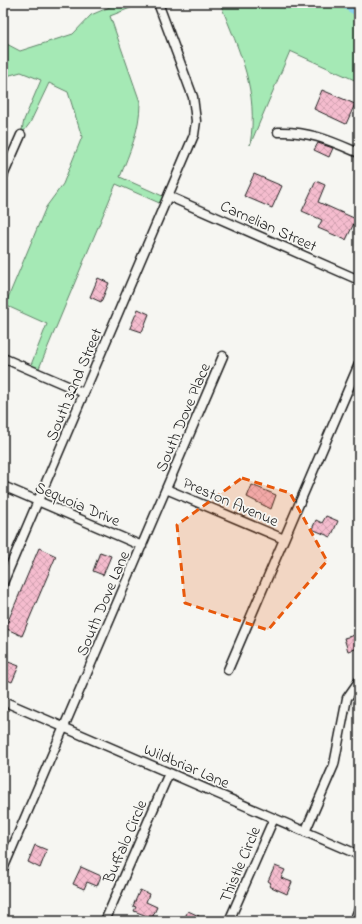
<svg xmlns="http://www.w3.org/2000/svg" width="362" height="924" viewBox="0 0 362 924" font-family="'Indie Flower',sans-serif">
  <style>
    .green { fill: #a5e9b5; stroke: #608268 }
    .lines { fill: none; stroke-linecap: round; stroke-linejoin: round }
    .river { stroke: #8bd0ed; stroke-width: 15 }
    .building { fill: url(#building-cross-hatch); stroke: #1c1c1c }
    .minor-casing { stroke: #1c1c1c; stroke-width: 11 }
    .minor { stroke: #f6f6f2; stroke-width: 8 }
    .marked { fill: #e8590c; fill-opacity: 0.2; stroke: #e8590c; stroke-width: 3; stroke-dasharray: 8 5; stroke-linejoin: round }
    .labels { text-anchor: middle; stroke-width: 3.5; stroke-linejoin: round; paint-order: stroke }
    .street-label { font-size: 16px; fill: #1c1c1c; stroke: #f6f6f2 }
  </style>
  <defs>
    <pattern id="building-cross-hatch" width="8" height="8" patternUnits="userSpaceOnUse"><rect width="8" height="8" fill="#f5bcce"/><path d="M0 0l8 8M0 8l8-8" fill="none" stroke="#d1a1b0"/></pattern>
  </defs>
  <rect width="100%" height="100%" fill="#f6f6f2"/>
  <filter id="ink" filterUnits="userSpaceOnUse"><feTurbulence type="fractalNoise" baseFrequency=".025" numOctaves="2"/><feDisplacementMap in="SourceGraphic" scale="8" xChannelSelector="R" yChannelSelector="G"/><feConvolveMatrix kernelMatrix="1 2 1 2 8 2 1 2 1" color-interpolation-filters="sRGB"/></filter>
  <g filter="url(#ink)">
    <path class="green" d="M119,3h24l-33,13 30,86c0,28 -10,49 -20,75l47,21 -3,7 -48,-21 -79,189 -8,-3 18,-46 -42,-19 41,-98 17,-23 19,-47 -14,-45 -19,-9 -19,40 -9,12 3,-15 17,-40 -20,-8 -18,5v-35l17,9 53,-17 18,-19z
      M220,3h139v79l-69,-31 -40,94c9,-55 -10,-92 -30,-142z"/>
    <g class="lines">
      <path class="river" d="M349,3l10,6"/>
    </g>
    <path class="building" d="M322,90l33,14 -9,20 -32,-15z
      M318,143l15,5 -4,9 -15,-7z
      M254,174l28,12 -10,22 -28,-12z
      M316,181l9,4 -7,17 38,17 -10,21 -28,-12 4,-8 -20,-9z
      M98,278l11,5 -8,19 -11,-5z
      M138,309l11,5 -7,18 -12,-4z
      M252,485l24,10 -5,14 -24,-12z
      M326,516l12,5 -7,16 -19,-8 4,-9 6,3z
      M39,548l17,8 -34,80 -17,-8z
      M100,552l11,4 -8,19 -10,-4z
      M359,634v14l-11,3 -4,-13z
      M3,660l16,6 -7,16 -9,-4z
      M35,845l12,5 -7,18 -12,-6z
      M275,866l10,4 -4,8 11,4 -5,12 -18,-8 2,-3 -3,-2z
      M81,867l20,9 -4,10 -10,-4 -3,7 -11,-5z
      M140,890l9,4 -3,8 11,5 -5,11 -18,-7 2,-4 -3,-1z
      M188,911l11,5 -2,5h-14z"/>
    <g class="lines">
      <g class="minor-casing">
        <path id="minor" d="M278,132c32,-1 53,9 81,21
          M3,176l18,-41
          M168,196l191,84
          M3,358l81,35
          M3,486l139,60
          M166,489l118,50
          M3,583l191,-448 2,-14 -3,-24 -35,-94
          M228,670l131,-306
          M3,701l356,154
          M305,832l29,-67 13,-67 12,-17
          M3,869l220,-513
          M105,921l64,-148
          M229,921l45,-103
          M354,921l5,-12"/>
      </g>
      <use href="#minor" class="minor"/>
    </g>
  </g>
  <path class="marked" d="M242,478l48,15 37,68 -59,69 -83,-27 -8,-78z"/>
  <g class="labels">
    <g class="street-label">
      <text transform="translate(269 225) rotate(24)" y="6">Carnelian Street</text>
      <text transform="translate(73 384) rotate(-67)" y="6">South 32nd Street</text>
      <text transform="translate(182 417) rotate(-67)" y="6">South Dove Place</text>
      <text transform="translate(231 501) rotate(23)" y="6">Preston Avenue</text>
      <text transform="translate(78 503) rotate(23)" y="6">Sequoia Drive</text>
      <text transform="translate(102 603) rotate(-67)" y="6">South Dove Lane</text>
      <text transform="translate(187 765) rotate(23)" y="6">Wildbriar Lane</text>
      <text transform="translate(124 841) rotate(-67)" y="6">Buffalo Circle</text>
      <text transform="translate(239 864) rotate(-67)" y="6">Thistle Circle</text>
    </g>
  </g>
  <rect width="362" height="924" fill="none" stroke="#f6f6f2" stroke-width="16"/>
  <rect x="8" y="8" width="346" height="908" fill="none" stroke="#1c1c1c" stroke-width="1.5" filter="url(#ink)"/>
</svg>
